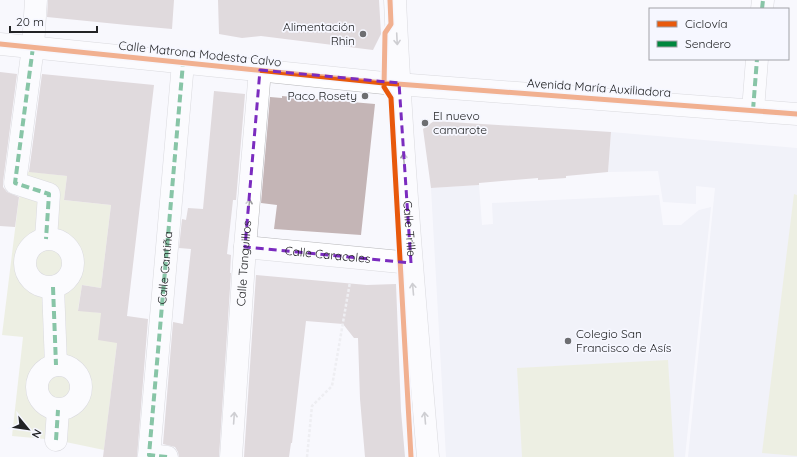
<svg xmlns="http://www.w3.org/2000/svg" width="797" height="457" viewBox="0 0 797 457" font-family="Quicksand,sans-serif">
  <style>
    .built { fill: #e9eaf3 }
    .green { fill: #e1e5c4 }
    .building { fill: #c4b5b6 }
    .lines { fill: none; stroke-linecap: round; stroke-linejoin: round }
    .pedestrian-casing { stroke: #b6b6b9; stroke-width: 23 }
    .minor-casing { stroke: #b6b6b9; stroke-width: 23 }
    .tertiary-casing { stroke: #b6b6b9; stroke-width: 23 }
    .path { stroke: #e2e2e4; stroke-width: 2.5; stroke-dasharray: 3 2; stroke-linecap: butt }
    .pedestrian { stroke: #fefeff; stroke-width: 22 }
    .minor { stroke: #fefeff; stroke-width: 22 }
    .tertiary { stroke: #fefeff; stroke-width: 22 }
    .quiet { stroke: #00873e; stroke-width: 4; stroke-dasharray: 8 4; stroke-linecap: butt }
    .cycleway-casing { stroke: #f6f7ff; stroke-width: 8 }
    .cycleway { stroke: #e8590c; stroke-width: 5 }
    .oneway { stroke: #9b9b9d }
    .marked { fill: none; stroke: #7b2cbf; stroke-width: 3; stroke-dasharray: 8 5; stroke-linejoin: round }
    .poi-dot { fill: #6d6e71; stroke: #f6f7ff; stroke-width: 1.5 }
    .labels { text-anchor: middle; stroke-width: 3.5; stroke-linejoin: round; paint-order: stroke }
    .poi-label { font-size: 12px; fill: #222325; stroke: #f6f7ff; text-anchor: end }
    .street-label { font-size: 12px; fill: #222325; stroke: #f6f7ff }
  </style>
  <rect width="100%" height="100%" fill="#f8f8fd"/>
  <path class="built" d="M611,132l186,16v309h-109l27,-269 -19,-2v18l-33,-2 -5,-31 -50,1z
    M479,185l3,40 11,-1 -1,-21 167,-8 4,30h18l18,-15 12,-3 -26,250h-239l-15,-269z"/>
  <path class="green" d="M24,171l43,5 -3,24 47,5 -10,83 -19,-3 -4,25 23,3 16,30 -13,107 -48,-10 -44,-4 11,-99 -21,-2 16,-130z
    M794,194l3,1v261l-35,-3z
    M668,360l6,97h-152l-5,-89z"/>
  <path class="building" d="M48,0h126l-2,29 -45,-4 -80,-8z
    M218,0h161l2,34 -8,16 -112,-14 -19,2 -23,-4z
    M0,72l17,2 -14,108v5l4,5 12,5 -4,30 -15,-1z
    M42,74l112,11 -27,231 21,3 -11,138h-34l14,-114 -19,-3 3,-27 -23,-2 4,-26 19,3 10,-83 -47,-5 3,-24 -38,-4z
    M214,91l31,3 -9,106h-3l-6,54 4,1 -1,18h1l-12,184h-40l-1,-5 -3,-5 -12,-3 10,-122 10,2 8,-75 -12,-1 3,-29 4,1 2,-12 15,1z
    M282,96l93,8 -14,131 -87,-6 3,-24 -16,-2 9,-106 12,1z
    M434,121l177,11 -3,40 -42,4v2l-28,2v-2l-59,5v2l-48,3 -8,-59z
    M256,275l111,10 29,-1 5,127 4,46h-40l-5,-58 -2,-61h-4l-11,-14 -37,-3 -14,122h-1l-2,14h-45z"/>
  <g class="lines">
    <g class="pedestrian-casing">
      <g id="pedestrian">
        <path d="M762,9l1,-9"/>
        <path d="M33,47l-18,136 34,11 -3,45"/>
        <path d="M753,110l4,-51"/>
        <circle cx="49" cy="263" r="24"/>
        <path d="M53,287l3,78"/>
        <circle cx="59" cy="387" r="22"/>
        <path d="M56,440l2,-30"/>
        <path id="s1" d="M167,457l-18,-2 34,-392"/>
      </g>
    </g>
    <g class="minor-casing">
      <g id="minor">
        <path d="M33,47l3,-47"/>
        <path id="s2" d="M245,247l166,16"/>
        <path id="s3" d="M231,457l14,-210 15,-177"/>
      </g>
    </g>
    <g class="tertiary-casing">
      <g id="tertiary">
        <path id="s4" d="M395,0c7,153 20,305 33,457"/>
        <path d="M0,44l384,39 413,31"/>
      </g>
    </g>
    <path class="path" d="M307,457l5,-51 20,-20 18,-104"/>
    <use href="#pedestrian" class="pedestrian"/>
    <use href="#minor" class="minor"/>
    <use href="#tertiary" class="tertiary"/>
    <path class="quiet" d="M762,9l1,-9
      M33,47l-18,136 34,11 -3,45
      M753,110l4,-51
      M53,287l3,78
      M56,440l2,-30
      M167,457l-18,-2 34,-392"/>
    <g class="cycleway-casing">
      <path id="cycleway" d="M390,0l1,24 -6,9 -1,54 7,11 20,359
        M0,44l384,39 413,31"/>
    </g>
    <use href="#cycleway" class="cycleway"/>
  </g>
  <defs><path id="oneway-shaft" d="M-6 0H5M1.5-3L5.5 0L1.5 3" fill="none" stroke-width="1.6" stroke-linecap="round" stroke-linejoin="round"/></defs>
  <g class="oneway">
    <use href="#oneway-shaft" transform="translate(397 39) rotate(87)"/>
    <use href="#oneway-shaft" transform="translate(404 159) rotate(-94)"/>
    <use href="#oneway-shaft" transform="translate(249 205) rotate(-85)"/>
    <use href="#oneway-shaft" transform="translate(413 289) rotate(-95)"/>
    <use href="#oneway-shaft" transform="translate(234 418) rotate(-86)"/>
    <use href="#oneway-shaft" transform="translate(425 418) rotate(-95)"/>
  </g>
  <path d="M0 0H797V457H0ZM260,70l139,13 12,180 -166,-16z" fill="#f8f8fd" fill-opacity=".55" fill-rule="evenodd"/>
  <path class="marked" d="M260,70l139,13 12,180 -166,-16z"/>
  <g class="poi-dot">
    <circle cx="363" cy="34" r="4"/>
    <circle cx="365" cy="96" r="4"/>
    <circle cx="425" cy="123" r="4"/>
    <circle cx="568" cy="341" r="4"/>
  </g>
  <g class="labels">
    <g class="poi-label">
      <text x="355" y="31">Alimentación<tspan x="355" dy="14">Rhin</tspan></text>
      <text x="357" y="100">Paco Rosety</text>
      <text x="433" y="120" text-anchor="start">El nuevo<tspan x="433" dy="14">camarote</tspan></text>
      <text x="576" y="338" text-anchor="start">Colegio San<tspan x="576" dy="14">Francisco de Asís</tspan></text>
    </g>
    <g class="street-label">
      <text transform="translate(200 54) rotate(6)" y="4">Calle Matrona Modesta Calvo</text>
      <text transform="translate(599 88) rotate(4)" y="4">Avenida María Auxiliadora</text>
      <text dy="4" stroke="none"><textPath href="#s4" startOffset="229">Calle Trille</textPath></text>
      <text dy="4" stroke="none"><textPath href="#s2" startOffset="83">Calle Caracoles</textPath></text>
      <text dy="4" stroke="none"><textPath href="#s3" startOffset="194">Calle Tanguillos</textPath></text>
      <text dy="4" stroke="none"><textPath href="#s1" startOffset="206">Calle Cantiña</textPath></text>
    </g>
  </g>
  <rect x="649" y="8" width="140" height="52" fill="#f6f7ff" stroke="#a1a2a8"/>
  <rect x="657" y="21" width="20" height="6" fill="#e8590c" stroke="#a1a2a8"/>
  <text x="685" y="28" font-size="12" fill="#222325">Ciclovía</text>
  <rect x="657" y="41" width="20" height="6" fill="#00873e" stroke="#a1a2a8"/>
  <text x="685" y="48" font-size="12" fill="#222325">Sendero</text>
  <g transform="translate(28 429) rotate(119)" stroke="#f6f7ff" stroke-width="3" paint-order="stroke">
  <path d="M0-3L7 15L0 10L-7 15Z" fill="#222325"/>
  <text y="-6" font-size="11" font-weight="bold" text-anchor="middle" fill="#222325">N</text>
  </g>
  <path d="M10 26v6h87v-6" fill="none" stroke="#222325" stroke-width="2"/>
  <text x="16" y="26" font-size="12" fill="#222325" stroke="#f6f7ff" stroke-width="3" paint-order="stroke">20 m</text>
</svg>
